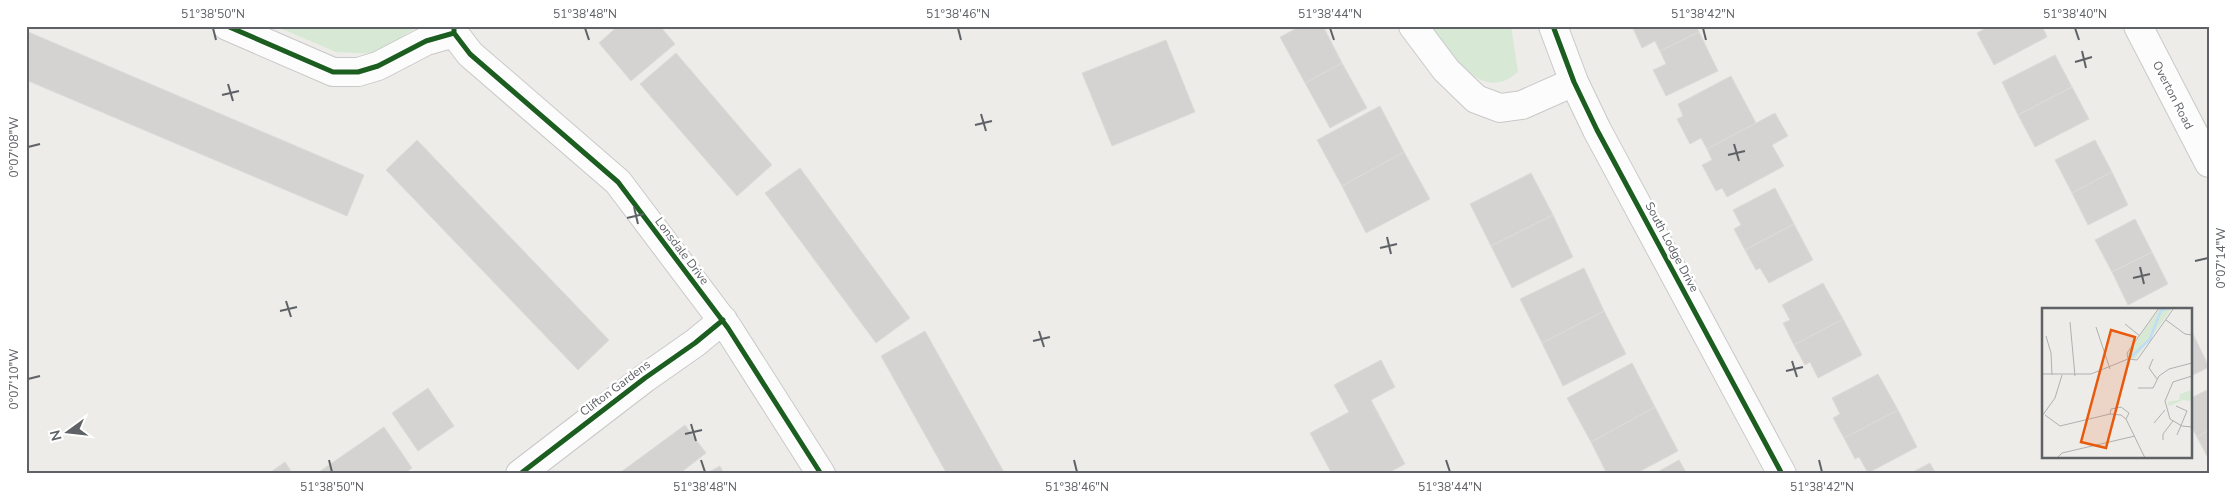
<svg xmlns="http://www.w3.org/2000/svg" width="2235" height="500" viewBox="0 0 2235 500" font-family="'Nunito Sans',sans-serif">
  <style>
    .green { fill: #d7e8d5 }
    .building { fill: #d4d3d1; stroke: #dcdbd8 }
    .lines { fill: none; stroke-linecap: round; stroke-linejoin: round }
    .minor-casing { stroke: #c9c9c9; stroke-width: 30 }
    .minor { stroke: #fcfcfc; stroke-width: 28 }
    .cycleway-casing { stroke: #fff; stroke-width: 8 }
    .cycleway { stroke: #1b5e20; stroke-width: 5 }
    .ticks { fill: none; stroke: #5e6166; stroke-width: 2 }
    .labels { text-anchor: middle; stroke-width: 5; stroke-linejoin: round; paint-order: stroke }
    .street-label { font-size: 12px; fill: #5e6166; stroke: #fff }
    .inset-river { fill: none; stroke: #bfddf5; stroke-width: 2.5 }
    .inset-road { fill: none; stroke: #b0b0b0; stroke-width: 1 }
    .view { fill: #e8590c; fill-opacity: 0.15; stroke: #e8590c; stroke-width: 2.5 }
    .inset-edge { fill: none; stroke: #5e6166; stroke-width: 2.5 }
    .neatline { fill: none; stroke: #5e6166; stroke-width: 2 }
    .ticks-label { font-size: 12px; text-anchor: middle; fill: #5e6166 }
  </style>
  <rect width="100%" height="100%" fill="#edece8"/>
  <path class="green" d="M275,26h143l-42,28 -40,-2z
    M1431,26h80l7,46c-37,33 -68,-19 -87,-46z"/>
  <path class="building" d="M618,26h42l15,18 -44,37 -32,-38z
    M1301,26h22l19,37 -37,20 -25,-46z
    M1632,26h64l3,6 -39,19 -5,-10 -13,7z
    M1990,26h52l5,11 -53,28 -17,-32z
    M26,31l338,144 -17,41 -321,-136z
    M1699,32l19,39 -52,25 -13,-26 13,-6 -6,-13z
    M1166,40l29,72 -83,34 -30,-73z
    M676,53l96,112 -35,31 -97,-112z
    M2055,55l17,32 -54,28 -16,-33z
    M1342,63l25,45 -37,20 -25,-45z
    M1731,76l25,47 -49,26 -6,-11 -11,6 -13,-25 6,-3 -5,-12z
    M2072,87l17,32 -54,28 -17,-32z
    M1380,106l24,46 -62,34 -25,-46z
    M1775,113l13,23 -16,9 12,21 -57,31 -5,-9 -6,3 -14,-26 10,-5 -5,-11z
    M417,140l192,200 -31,30 -192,-200z
    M2095,140l17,32 -40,21 -17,-33z
    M1404,152l26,47 -64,34 -24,-47z
    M800,168l110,150 -34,25 -111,-150z
    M2112,172l16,33 -40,20 -16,-32z
    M1531,173l22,42 -62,31 -21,-42z
    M1775,188l19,36 -49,26 -11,-21 7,-4 -8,-15z
    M1553,215l20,42 -61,31 -21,-42z
    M2135,219l17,33 -40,20 -17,-32z
    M1794,224l19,36 -44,23 -9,-15 -4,2 -11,-20z
    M2152,252l16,32 -40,21 -16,-33z
    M1584,268l20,43 -62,32 -22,-44z
    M1823,283l20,36 -49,26 -11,-22 7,-3 -8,-15z
    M1604,311l22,43 -63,32 -21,-43z
    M1843,319l19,36 -44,23 -8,-16 -5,3 -11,-20z
    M925,331l80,143h-58l-66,-118z
    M2193,334l16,33 -18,9v-41z
    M1381,360l14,27 -24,13 34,64 -19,10h-54l-22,-41 39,-21 -15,-27z
    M1632,363l23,44 -64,35 -24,-44z
    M1878,374l20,36 -54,28 -11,-20 7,-4 -8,-16z
    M428,388l26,38 -36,25 -26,-38z
    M2209,389v41l-12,7 -6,-11v-28z
    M1655,407l23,44 -43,23h-28l-16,-32z
    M1898,410l19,37 -49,26 -9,-16 -4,2 -11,-21z
    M685,425l21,28 -27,21h-57l-1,-2z
    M384,427l28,41 -8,6h-88z
    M2209,430v30l-12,-23z
    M1679,460l8,14h-33z
    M285,462l8,12h-25z
    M1930,463l6,11h-27z
    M720,466l4,8h-19z"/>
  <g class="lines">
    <g class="minor-casing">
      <path id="minor" d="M227,26l106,46h25l20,-6 48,-25 28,-8
        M454,26v7l16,21 148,128 110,146 93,146
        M1413,26l33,44 30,29 24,9 22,-3 52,-23
        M1553,26l21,56 23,48 185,344
        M2138,26l71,137
        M520,474l125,-96 50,-35 28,-23"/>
    </g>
    <use href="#minor" class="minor"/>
    <g class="cycleway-casing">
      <path id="cycleway" d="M227,26l106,46h25l20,-6 48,-25 28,-8
        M454,26v7l16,21 148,128 110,146 93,146
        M1553,26l21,56 23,48 185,344
        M520,474l125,-96 50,-35 28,-23"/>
    </g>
    <use href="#cycleway" class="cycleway"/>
  </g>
  <path class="ticks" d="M213,28l3,12M585,28l4,12M958,28l3,12M1330,28l4,12M1703,28l3,12M2075,28l4,12M2082,51l4,17M2075,62l17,-5M228,84l5,17M222,95l17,-4M981,114l5,17M975,125l17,-4M1734,144l5,17M28,147l12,-3M1728,155l17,-4M634,207l4,17M627,218l17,-4M1387,237l4,17M1380,248l17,-4M2195,261l13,-3M2140,267l4,17M2133,278l17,-4M286,301l5,16M280,311l17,-4M1039,331l5,16M1033,341l17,-4M1792,361l5,16M1786,371l17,-4M28,379l12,-3M691,424l5,17M685,434l17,-4M329,460l3,12M701,460l4,12M1074,460l3,12M1446,460l4,12M1819,460l3,12"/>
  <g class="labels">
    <g class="street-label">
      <text transform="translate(2173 95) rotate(63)" y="4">Overton Road</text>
      <text transform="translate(1672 247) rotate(62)" y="4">South Lodge Drive</text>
      <text transform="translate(682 251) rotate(53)" y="4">Lonsdale Drive</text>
      <text transform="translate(615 388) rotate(-37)" y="4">Clifton Gardens</text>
    </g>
  </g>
  <g transform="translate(2042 308)">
    <rect width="150" height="150" fill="#edece8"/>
    <path d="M118,0h12l-37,51 -7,-1v-5zM150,82v11l-9,-1 -14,6 -2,-4 12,-2 1,-6z" fill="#d7e8d5"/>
    <path class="inset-river" d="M89,49l19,-18 11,-29 9,-2"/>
    <path class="inset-road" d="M124,12l19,14 7,1M28,14l5,54M83,16l15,12M54,19l14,42M4,28l5,17 1,22M86,51l-1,-6 32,-45M111,51l-4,9 8,11M0,66h49l37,-15 9,1 37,-52M150,68l-19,6 -8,19 5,18 12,7 10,1M96,80h15l6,-12 10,-7 23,-6M134,98l11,5 -10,24M68,106l1,-5 10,-2 8,6 -3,6M3,107l15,11 50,-12 11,1 5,4 19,39M0,108l13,-18 7,-23M112,115l11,-13M121,132v-6l10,-13M15,150l5,-5 73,-17"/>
    <path class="view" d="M69,22l24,7 -29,111 -25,-6z"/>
    <rect width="150" height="150" class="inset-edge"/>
  </g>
  <rect width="2235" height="500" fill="none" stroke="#ffffff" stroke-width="55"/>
  <g transform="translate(68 432) rotate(255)" stroke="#ffffff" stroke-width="4" paint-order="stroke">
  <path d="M0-4L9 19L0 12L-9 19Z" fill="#5e6166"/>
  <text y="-8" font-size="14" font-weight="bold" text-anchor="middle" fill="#5e6166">N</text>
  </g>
  <rect x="28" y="28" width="2180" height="444" class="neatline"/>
  <g class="ticks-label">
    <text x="213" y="18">51°38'50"N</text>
    <text x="585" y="18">51°38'48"N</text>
    <text x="958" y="18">51°38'46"N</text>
    <text x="1330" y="18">51°38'44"N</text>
    <text x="1703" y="18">51°38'42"N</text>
    <text x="2075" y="18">51°38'40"N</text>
    <text transform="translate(14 147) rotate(-90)" y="4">0°07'08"W</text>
    <text transform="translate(2221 258) rotate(-90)" y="4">0°07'14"W</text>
    <text transform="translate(14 379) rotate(-90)" y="4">0°07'10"W</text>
    <text x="332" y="491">51°38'50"N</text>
    <text x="705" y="491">51°38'48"N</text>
    <text x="1077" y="491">51°38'46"N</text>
    <text x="1450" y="491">51°38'44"N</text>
    <text x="1822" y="491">51°38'42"N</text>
  </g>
</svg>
